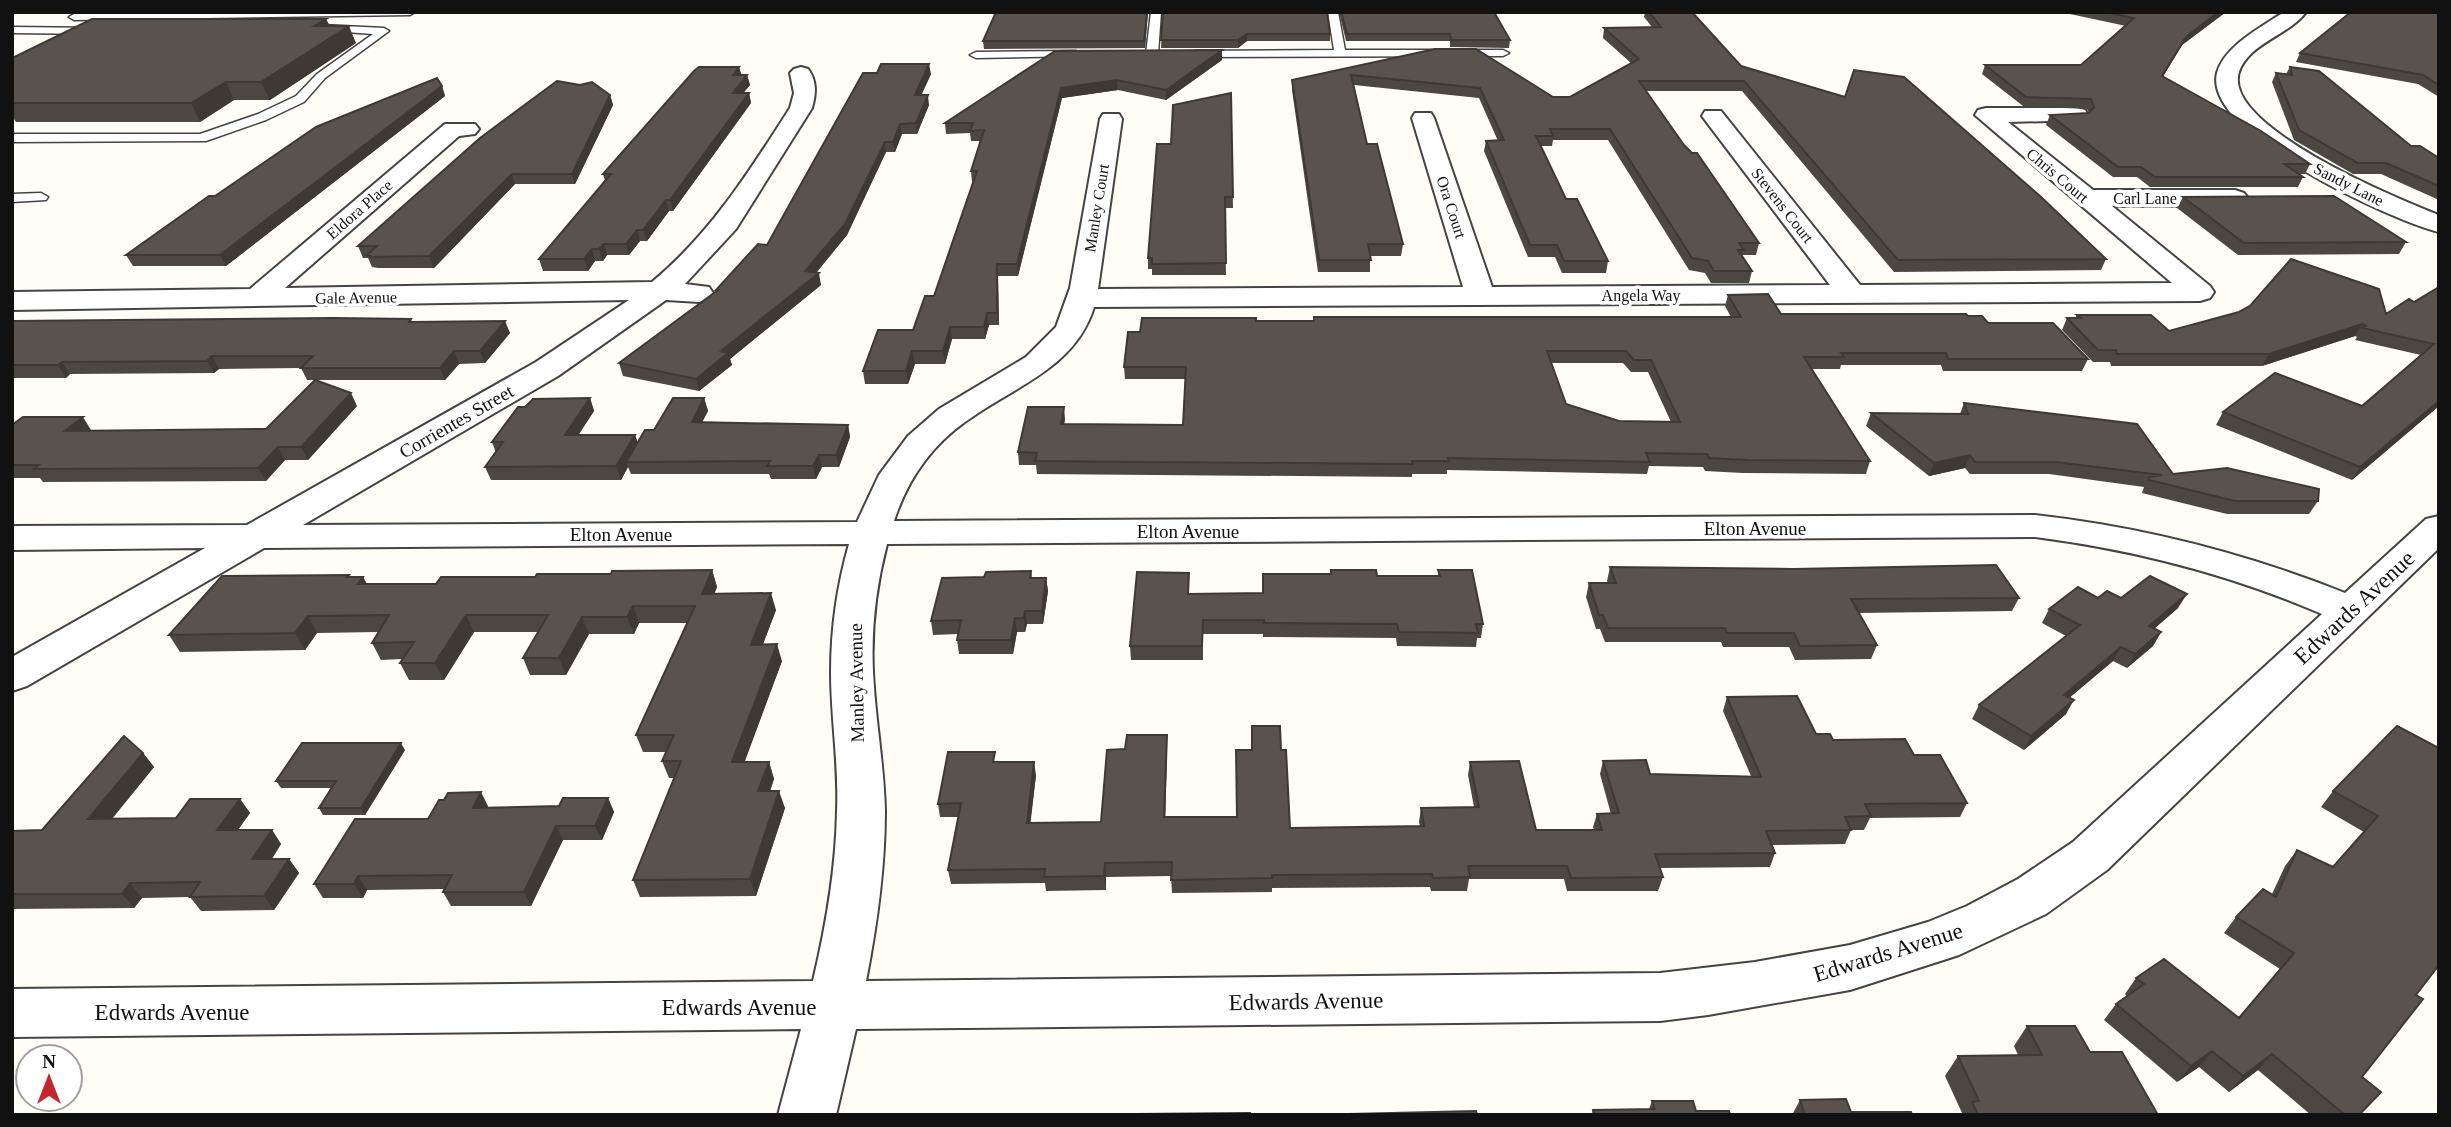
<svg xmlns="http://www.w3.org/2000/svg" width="2451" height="1127" viewBox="0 0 2451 1127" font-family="Georgia,serif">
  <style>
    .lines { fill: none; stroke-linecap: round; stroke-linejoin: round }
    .service-casing { stroke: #444; stroke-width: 3 }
    .minor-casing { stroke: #444; stroke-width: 4 }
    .service { fill: #fff; fill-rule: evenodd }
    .minor { fill: #fff; fill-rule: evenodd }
    .wall { fill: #4d4742; fill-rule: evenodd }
    .shaded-wall { fill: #3f3936 }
    .building { fill: #5a524d; stroke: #3f3936; stroke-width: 2; fill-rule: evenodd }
    .labels { text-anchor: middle; stroke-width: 7; stroke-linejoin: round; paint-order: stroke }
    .far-street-label { font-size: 16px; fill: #111; stroke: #fff }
    .street-label { font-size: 19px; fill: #111; stroke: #fff }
    .near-street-label { font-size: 23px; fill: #111; stroke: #fff }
  </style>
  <rect width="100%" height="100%" fill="#fffdf5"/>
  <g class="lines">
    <g class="service-casing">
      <path id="service" d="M183,12h232l-5,3 -336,5 -5,-3 5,-3z
        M1151,12h10l-3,42 -6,3 -6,-3z
        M1328,12h10l7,38h158l6,3 -6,3 -308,1 -6,-3 6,-3 139,-1z
        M322,25l62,3 5,3 -64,47 -21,24 -38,18 -60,21 -194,1v-8h188l58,-20 38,-18 21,-22 56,-40 -55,-4 -1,-2z
        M12,27l86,1 5,3 -5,3 -86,-1z
        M1076,51l6,3 -2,2 -104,2 -6,-3 6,-3z
        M41,193l7,4 -2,3 -34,2v-8z"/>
    </g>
    <g class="minor-casing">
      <path id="minor" d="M2284,12h22c-16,22 -51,29 -65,55 -30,56 160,133 198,148v17c-48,-12 -237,-98 -222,-159 7,-27 46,-47 67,-61z
        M801,67l7,2c9,12 8,25 4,39l-76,121 -51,55 24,3 4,6 -4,6 -10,3 -33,-2 -108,76 -255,149 554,-3 22,-47 29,-39 31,-27 87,-52 30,-30 14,-39 30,-169 3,-5h16l3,5 -24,170 365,-2 -51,-169 3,-5h16l3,5 58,169 338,-2 -128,-169 3,-5h16l139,174 312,-2 -197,-168 3,-5 8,-2h91l8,2 3,5 -3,5 -77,2 85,68h142l9,3 4,5 -4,5 -9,3h-123l98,80 4,6 -4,6 -10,3 -1106,6c-19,62 -82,80 -129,115 -35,25 -58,59 -71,99l1141,-6c107,12 210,38 310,78l81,-74 13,-3v32l-332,322 -61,44 -87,41 -109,35 -142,25 -48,6 -804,8 -20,86h-58l23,-86 -789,8v-48l801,-8c13,-55 23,-112 24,-170 2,-46 -6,-93 -6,-139 0,-44 6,-86 18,-128l-585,4 -237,138 -15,5v-34l193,-109 -193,2v-24l235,-1 289,-163 93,-62 -617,10v-18l238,-3 195,-165h30l4,5 -4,5 -16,2 -174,152 367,-6c59,-49 97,-110 138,-174l4,-15 -4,-20 4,-4zM2035,537c101,13 194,37 287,77l-249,228 -55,37 -51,27 -39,16 -78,23 -95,17 -95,11 -794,8c11,-56 19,-113 19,-170 -1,-47 -10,-93 -12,-139 -2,-44 3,-86 14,-128z"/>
    </g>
    <use href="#service" class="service"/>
    <use href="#minor" class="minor"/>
  </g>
  <path class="wall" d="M996,12h152l-3,36 -161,1 -1,-8z
    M1163,12l167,22v7h-83l-9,7h-77z
    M1339,12h155l16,28 -1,8 -59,-1v-6h-104z
    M1645,12h47l49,54 365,193 -5,11 -207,2 -152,-181h-96l38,54 75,98 -3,12h-14v2l10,14 -3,12h-38l-6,-10 -16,-3 -81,-130h-55l-1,6h-11l25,53 42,62 -2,12h-44l-7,-16h-27l-44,-106 2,-10h12l-19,-43 -125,-13 13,59 36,100 -2,12h-31v16h-52l-26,-182v-10l143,-31 118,48h17l61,-34 -28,-25 1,-10 48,-1 -8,-10z
    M2071,12h155l-44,33 -19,31 147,88 -5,10h-6l4,3 -5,10h-148l-13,-10h-24l-67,-52 4,-10 39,-2 -2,-4 -64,-3 -41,-32 3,-9h96l45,-39 -56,-12z
    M2439,12v85l-21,-13 -122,-22 4,-9z
    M326,19l4,7 26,17 -86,57h-36l-34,22h-184l-4,-6v-58z
    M1222,50v10l-56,40 -48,-10 -56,8 -44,178h-20l1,49h-10l-4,14h-33l-7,25h-30l-7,20h-43l-2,-13 50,-41 21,-34 39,-114h-1l-1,-11 10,-30h-10l-1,-8 -24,1 -1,-11z
    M2290,67l121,79 28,12v42l-58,-26h-28l-59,-34 -22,-58 4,-9 10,1z
    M931,74l-10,21 8,10 -12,29h-15l-7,18h-9l-39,83 -31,38 5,12 -91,74 2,6 -33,26 -76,-15 -4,-13 97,-71v-2l51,-45z
    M741,75h6l3,10 -7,8h6l2,10 -78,108h-4l-22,30h-7l-11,14h-22l-4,6h-8l-7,10h-45l-4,-12 66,-78 -2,-7z
    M442,86l3,10 -219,170h-93l-7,-11 89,-59z
    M1231,93l2,115h-8l1,67h-74v-6h-4v-11l23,-114z
    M610,95l3,10 -38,79h-60l-81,84h-56l-6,-1 -4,-9h-5l-5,-12z
    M2183,197l223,45 -7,12 -161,1 -61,-47z
    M2439,287v119l-87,74 -136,-55 7,-13 139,-6 59,-51 -66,-15 2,-3 -2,-1 -93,30h-151l-1,-4h-17l-31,-32 5,-12h8l2,-3 92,16 217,-17 28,-12z
    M1728,295l53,19 187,2 120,43 -6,12h-139l-2,-6h-100l-1,4h-29l59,92 -4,13 -123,-1 -38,-2 -2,-4 -54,-1 -2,8 -200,-4v4h-35v3l-375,-3 -1,-9h-17l-1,-13 47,-33 -1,5 119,1 2,-46h-60l-1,-12 16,-35 116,-11h58v-4h417l-6,-11zM1551,363h72l8,9h17l23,50 -52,-1 -53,-17z
    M411,319l1,3 98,11 -25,30 -26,1 -14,16h-129l41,26 -49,54h-23l-19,21 -223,1 -3,-4h-28v-53l79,5 -2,1 177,-2 49,-49h-8l-6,-12 -82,1 -5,4 -144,1 -4,4h-54v-57z
    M590,398l4,13 -16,24h57l3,8 16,-13 50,-32 4,13 -6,11 146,3 2,12 -11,30h-17l-6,12h-45l-2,-5h-138l-3,-7 -7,13h-130l-6,-13 11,-14 -4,-11 33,-35z
    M1964,403l209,71 145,27 -9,13h-82l-85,-21 2,-6 -95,-13h-79l-5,-6 -36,8 -63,-50 5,-13 89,1z
    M1610,567l409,31 -7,13 -154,2 19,32 -6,14 -76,1 -6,-13h-66l-2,-5h-116l-5,-13h-4l-10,-32 3,-14h19l-1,-2z
    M712,570l5,17 -3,7 62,16 -13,34 19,17 -38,101h25l5,17 -4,12 15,17 -29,88 -116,1 -7,-17 41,-102h-5l-7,-17 4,-9h-23l-7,-17 51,-112h-48l-5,11h-45l-23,41h-36l-7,-17 15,-26h-64l-30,48h-35l-9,-17 2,-4 -21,1 -9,-17 6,-11 -61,1 -12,17 -125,2 -11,-17 181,-58h13l4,7h69l99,-7z
    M1331,570l46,6h61v-6l45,54 -2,14h-4l-1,9 -79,-1 -1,-8 -133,-1v-3h-60v26h-72l-1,-14 59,-52 73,-1 1,-19h67z
    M1031,571l1,7h14l2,13 -5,33h-16l-2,8h-8l-4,22h-54l-2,-14 1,-6 -25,1 -2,-14 53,-44z
    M2098,598h23l57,10 -24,21 7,3 -8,14 -26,22 -14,-7 -44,37 -3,16 -42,36 -52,-31 7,-14 87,-69 -24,-13 7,-14z
    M1727,697l89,37 17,6 81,15 53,48 -7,14 -90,1 -6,12h-13l-6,14 -73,1 3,8 -5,14 -110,1 3,9 -5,14h-91l-3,-12h-95l-2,12h-36l-1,-4 -158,1v4l-100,1 -1,-17 -65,1v13l-60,1 -1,-8 -94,1 -3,-14 10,-53h-18l-2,-13 59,-42 39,13 -6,48 71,-1 66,-74 -2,69h72l44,-67 9,78 130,-2 -1,-4 2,-14 53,-1 -6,-32 2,-13 66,68h58l-1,-3 4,-13h14l-11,-40 3,-13 47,13 101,2 -28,-65z
    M2397,726l19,269 -54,82 -3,38h-48l-53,-45 -29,22 -30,-25 -22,15 -73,-62 12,-16 11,-8 -2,-2 11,-16 103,40 41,-49 -56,-36 12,-16 36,-23 13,-28 12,-16 36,17 31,-35 -43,-25 12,-16z
    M405,750l-40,65h-42l-4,-7 13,-20h-51l-5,-7z
    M143,753l11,14 -42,52 64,-1 64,-19 10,14 -12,17h34l9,14 -9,15h17l10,14 -25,37 -73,1 -11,-14 -48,1 -8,10 -122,1v-78l30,-1z
    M608,798l6,14 -12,28h-39l-32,66h-80l-8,-14 1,-3 -77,1 -4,8h-40l-9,-14 114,-65 60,-13 -1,2 72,-2z
    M2027,1026l63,26 68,63h-195l-18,-39 13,-20 60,-1 -4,-9z
    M1800,1100l51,12 61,3h-120z
    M1652,1101l44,10 -104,4 1,-5 56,-1z"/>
  <path class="shaded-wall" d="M1147,12h1l-3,36 -1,-7z
    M2218,12h8l-44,33 -24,40 4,-9 24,-39z
    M326,19l7,17 -19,-10z
    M349,26l7,17 -86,57 -9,-18z
    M1247,34v7l-9,7v-8z
    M1222,50v10l-56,40v-10z
    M929,64l2,10 -14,31 -2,-10z
    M739,67l3,9 -9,-1z
    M747,75l3,10 -15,18 -2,-10z
    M1117,80l1,10 -56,8 -44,178 -1,-12 44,-176z
    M226,82l8,18 -34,22 -9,-19z
    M442,86l3,10 -219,170 -6,-11z
    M749,93l2,10 -78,108 -3,-11z
    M610,95l3,10 -38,79 -3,-10z
    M928,95l1,10 -12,29 -1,-11z
    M900,124l2,10 -7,18 -2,-10z
    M885,142l1,10 -39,83 -36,44 8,-6 2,12 -91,74 2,6 -33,26 -3,-12 25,-28 84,-80z
    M512,174l3,10 -81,84 -5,-12z
    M666,200l3,11 -22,30 -4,-11z
    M637,230l3,11 -11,14 -3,-11z
    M604,244l3,11 -4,6 -4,-12z
    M592,249l3,12 -7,10 -4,-12z
    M997,264l1,12 1,49 -2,-12z
    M987,313l2,12 -4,14 -1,-12z
    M505,321l5,12 -25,30 -5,-12z
    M2362,324l-7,12 -93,30 7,-12z
    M950,327l2,12 -7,25 -2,-13z
    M454,351l5,13 -14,16 -5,-12z
    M912,351l3,13 -7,20 -2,-13z
    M212,356l7,13 -5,4 -7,-12z
    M62,362l8,12 -4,4 -8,-13z
    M351,393l6,13 -49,54 -7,-13z
    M590,398l4,13 -24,37 -5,-13z
    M704,398l4,13 -12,23 -4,-12z
    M2439,401v5l-87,74 8,-13z
    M1064,407l1,12 -3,18 -1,-13z
    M83,417l8,13 -17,14 -9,-13z
    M848,425l2,12 -11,30 -3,-12z
    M635,435l4,13 -13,14 2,5 -7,13 -5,-14z
    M278,447l7,13 -19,21 -8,-13z
    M819,455l3,12 -6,12 -3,-13z
    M1970,455l-5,13 -36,8 5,-13z
    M712,570l5,17 -10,24 -5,-17z
    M363,577l9,17 -14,-10z
    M1046,578l2,13 -5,33 -1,-13z
    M771,593l5,17 -20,52 -5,-17z
    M2187,594l-9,14 -37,32 8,-14z
    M633,606l6,17 -5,11 -7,-17z
    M1025,611l2,13 -2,8 -1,-14z
    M466,615l8,17 -30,48 -9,-17z
    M308,616l9,17 -12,17 -10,-17z
    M582,617l7,17 -23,41 -7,-17z
    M1015,618l2,14 -4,22 -2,-14z
    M2161,632l-8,14 -26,22 8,-14z
    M777,644l5,17 -44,119 -6,-18z
    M2121,647l-8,14 -57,48 8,-14z
    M2074,700l-8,14 -42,36 7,-14z
    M1167,735v13l-2,83 -1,-14z
    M401,743l4,7 -40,65 -4,-7z
    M143,753l11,14 -54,66 -12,-14z
    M769,762l5,17 -10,29 -6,-17z
    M1034,762l2,13 -7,61 -2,-13z
    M779,791l6,17 -29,88 -6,-17z
    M481,792l7,14 -8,17 -7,-15z
    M608,798l6,14 -12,28 -7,-14z
    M240,799l10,14 -23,31 -10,-14z
    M556,826l7,14 -32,66 -7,-14z
    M272,830l9,14 -19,29 -10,-14z
    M289,859l10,14 -25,37 -10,-14z
    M1105,863l1,14v13l-2,-14z
    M358,876l9,14 -4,8 -9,-14z
    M130,883l12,15 -8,10 -12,-14z
    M2212,1051l-13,16 -22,15 14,-16z
    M2272,1054l-14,16 -29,22 14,-16z"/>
  <path class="building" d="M996,12h151l-3,29h-161z
    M1163,12h164l3,22h-83l-9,6h-77z
    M1341,12h153l16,28h-59l-1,-6h-103z
    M1649,12h43l49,54 104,31 9,-27 50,7 136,119 66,63 -208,1 -154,-179h-105l45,64 8,8h5l62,90h-20l5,7h-6l14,21h-38l-6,-10 -16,-3 -82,-129h-60l3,7h-17l30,63h11l31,62h-44l-7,-16h-27l-44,-104 18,-1 -24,-52 -129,-13 16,69h10l26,100h-35l3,16h-52l-27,-180 143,-31h41l77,48h17l69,-38 -35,-31 57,-1z
    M2105,12h113l-32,25 -24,39 99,55 49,33h-26l19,13h-148l-14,-10h-23l-68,-52 39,-2 5,-6 -3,-8 -65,-2 -41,-32h96l53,-47z
    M2351,12h88v73l-16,-10 -123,-22z
    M92,19h234l-12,7h35l-88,56h-35l-35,21h-179v-45z
    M1222,50l-56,40 -49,-10 -56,8 -44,176h-20v49h-10l-3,14h-34l-7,24h-31l-6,20h-43l15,-41h35l12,-34h9l43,-125h-6l13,-41 -14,1 3,-8h-28l110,-72z
    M881,64h48l-14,31h13l-12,28 -16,1 -7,18h-8l-40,82 -40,47 14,2 -98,78 7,2 -32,26 -77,-16 99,-73h-2l42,-46 9,1 96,-172h14z
    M699,67h40l-6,8h14l-14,18h16l-79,107h-4l-23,30h-6l-11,14h-22l-5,5h-7l-8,10h-45l72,-85h-8l91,-103z
    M2290,67l29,4 92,75h9l19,12v28l-53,-23h-28l-59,-33 -23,-57 16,2z
    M437,78l5,8 -222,169h-94l83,-59h6l101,-69z
    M557,81l23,4 12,-3 18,13 -38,79h-60l-83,82 -56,1 -6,-2 10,-9h-19l122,-108z
    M1231,93l2,104h-8l1,66 -74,1v-6h-4l9,-114h14l2,-39z
    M2334,196l72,46 -162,1 -61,-46z
    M2291,259l88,30 7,25 23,-15 5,3 25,-15v114l-79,66 -137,-55 52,-39 87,33 72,-62 -72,-16 4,-2 -4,-2 -93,30h-152l-1,-4h-18l-31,-32h14l-4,-3h74l18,16 70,-19 11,-6z
    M1768,294l13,20h185l2,2h14l6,7h65l35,36h-140l-2,-6h-105l3,4h-40l66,104 -123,-1 -38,-2 -2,-4 -61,-1 4,9 -202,-4 1,3h-37l1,3 -378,-3 2,-8 -19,-1 10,-45h36l-3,17 122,1 3,-58h-62l4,-35h12l2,-14h114v3h58v-4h427l-13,-22zM1547,351h79l8,9h17l29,62 -61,-1 -53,-17z
    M333,318l78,1 -2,3 96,-1 -25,30h-26l-14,17h-139l12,-12h-101l-5,5 -145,1 -4,3h-46v-44z
    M315,380l36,13 -50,54h-23l-20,21 -224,1 5,-4h-27v-40l11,-8h60l-18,14 201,-2z
    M590,398l-25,37h70l-19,31 -131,1 18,-25h-11l26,-35h7l8,-8z
    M673,398h31l-12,24 156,3 -12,30h-17l-6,11h-46l3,-5 -144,1 19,-32h9z
    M1964,403l173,21 36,50 54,-6 92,21 -1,12h-83l-86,-21v-3l13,-2 -107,-13h-80l-5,-7 -36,8 -63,-50 97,1z
    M1996,565l23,33 -168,1 26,46 -77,1 -6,-13h-67l-2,-5h-117l-5,-13h-4l-10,-32h27l-6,-16 184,2z
    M712,570l-10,24 69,-1 -20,52 26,-1 -45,118h37l-11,29h21l-29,88 -117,1 48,-119h-19l12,-26h-38l59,-129h-62l-6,11h-45l-23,41h-36l25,-43h-82l-31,48h-35l14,-21 -42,1 17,-28 -81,1 -13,17 -126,2 53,-59 127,-1 -2,2h16l-5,7h78l5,-7h94l2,-3h74l1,-3z
    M1331,570h45l1,6h63l-2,-6h34l11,54h-7l2,9 -79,-1 -2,-8 -133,-1v-3h-61l-1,26h-72l7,-74 52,1 -1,21 75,-1v-19h68z
    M1031,571l-1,7h16l-4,33h-17l-1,7h-9l-4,22h-54l4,-20 -30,1 11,-43 42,-1 2,-5z
    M2150,576l37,18 -38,32 12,6 -26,22 -14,-7 -57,48 10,5 -43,36 -52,-31 101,-80 -31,-16 29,-22 20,11 9,-7 14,7z
    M1797,696l19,38h14l3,6 72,-1 9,16h26l27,48 -102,1 6,12 -26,1 6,13 -85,1 9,22 -120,1 8,23 -92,1 -4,-12h-99l2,11 -37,1 -1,-4 -160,1v3l-101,2 1,-18 -67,1 -1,13 -60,1 1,-8 -97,1 13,-67 -23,1 10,-52h47l-2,10h41l-7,61 74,-1 6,-72 18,-1 2,-14h40l-3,82h73l-1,-67h16v-24h28l1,24h5l4,78 134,-2 -3,-18 58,-1 -9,-45 49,-1 17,69h66l-5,-16 22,-1 -16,-52 43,-1 4,14 111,3 -34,-80z
    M2397,726l42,22v217l-23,30 7,4 -61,78 19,15 -22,23h-14l-73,-61 -29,22 -31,-25 -21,15 -75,-62 28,-20 -8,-6 28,-19 75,59 55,-65 -58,-36 27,-28 13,8 21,-47 36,17 45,-51 -45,-25z
    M124,736l19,17 -55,66 88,-1 14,-19h50l-23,31h55l-20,29h37l-25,37 -74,1 10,-15 -70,1 -8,11h-110v-63l30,-1z
    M302,743h99l-40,65h-42l17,-27h-60z
    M481,792l-8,16 86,-2 4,-8h45l-13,28h-39l-32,66h-81l9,-17 -94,1 -4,8h-40l41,-65h73l11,-19h5l4,-7z
    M2027,1026h48l15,26h32l36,63h-180l-6,-13 7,-1 -21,-45 84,-1z
    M1846,1099l5,13h60l1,3h-107l-5,-15z
    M1652,1101h41l3,10h33l1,4h-136l-1,-5 62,-1z
    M1476,1111l1,4h-171z
    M1250,1113l1,2h-241z"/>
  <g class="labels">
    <g class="far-street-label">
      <text transform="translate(2058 175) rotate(40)" y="6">Chris Court</text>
      <text transform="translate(2349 184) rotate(27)" y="6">Sandy Lane</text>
      <text x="2145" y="204">Carl Lane</text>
      <text transform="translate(1783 205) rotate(52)" y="6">Stevens Court</text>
      <text transform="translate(1452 207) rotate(72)" y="6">Ora Court</text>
      <text transform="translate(1096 208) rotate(-81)" y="6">Manley Court</text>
      <text transform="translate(359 209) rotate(-41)" y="6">Eldora Place</text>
      <text x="1641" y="301">Angela Way</text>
      <text transform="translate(356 297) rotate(-1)" y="6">Gale Avenue</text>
    </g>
    <g class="street-label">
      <text transform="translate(456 421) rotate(-30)" y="7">Corrientes Street</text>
      <text x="1755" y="535">Elton Avenue</text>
      <text x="1188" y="538">Elton Avenue</text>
      <text x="621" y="541">Elton Avenue</text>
      <text transform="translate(856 683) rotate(-91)" y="7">Manley Avenue</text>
    </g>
    <g class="near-street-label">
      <text transform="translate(2354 607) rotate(-43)" y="8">Edwards Avenue</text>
      <text transform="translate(1888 952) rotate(-17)" y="8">Edwards Avenue</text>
      <text transform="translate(1306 1001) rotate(-1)" y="8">Edwards Avenue</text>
      <text x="739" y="1015">Edwards Avenue</text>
      <text x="172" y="1020">Edwards Avenue</text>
    </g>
  </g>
  <rect width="2451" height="1127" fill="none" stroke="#111111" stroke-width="28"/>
  <g transform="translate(49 1078)"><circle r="33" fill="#ffffff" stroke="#a0a0a0" stroke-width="2"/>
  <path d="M0-5L12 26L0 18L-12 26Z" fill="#c4262e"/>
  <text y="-10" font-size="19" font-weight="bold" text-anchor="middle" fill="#111111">N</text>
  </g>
</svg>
